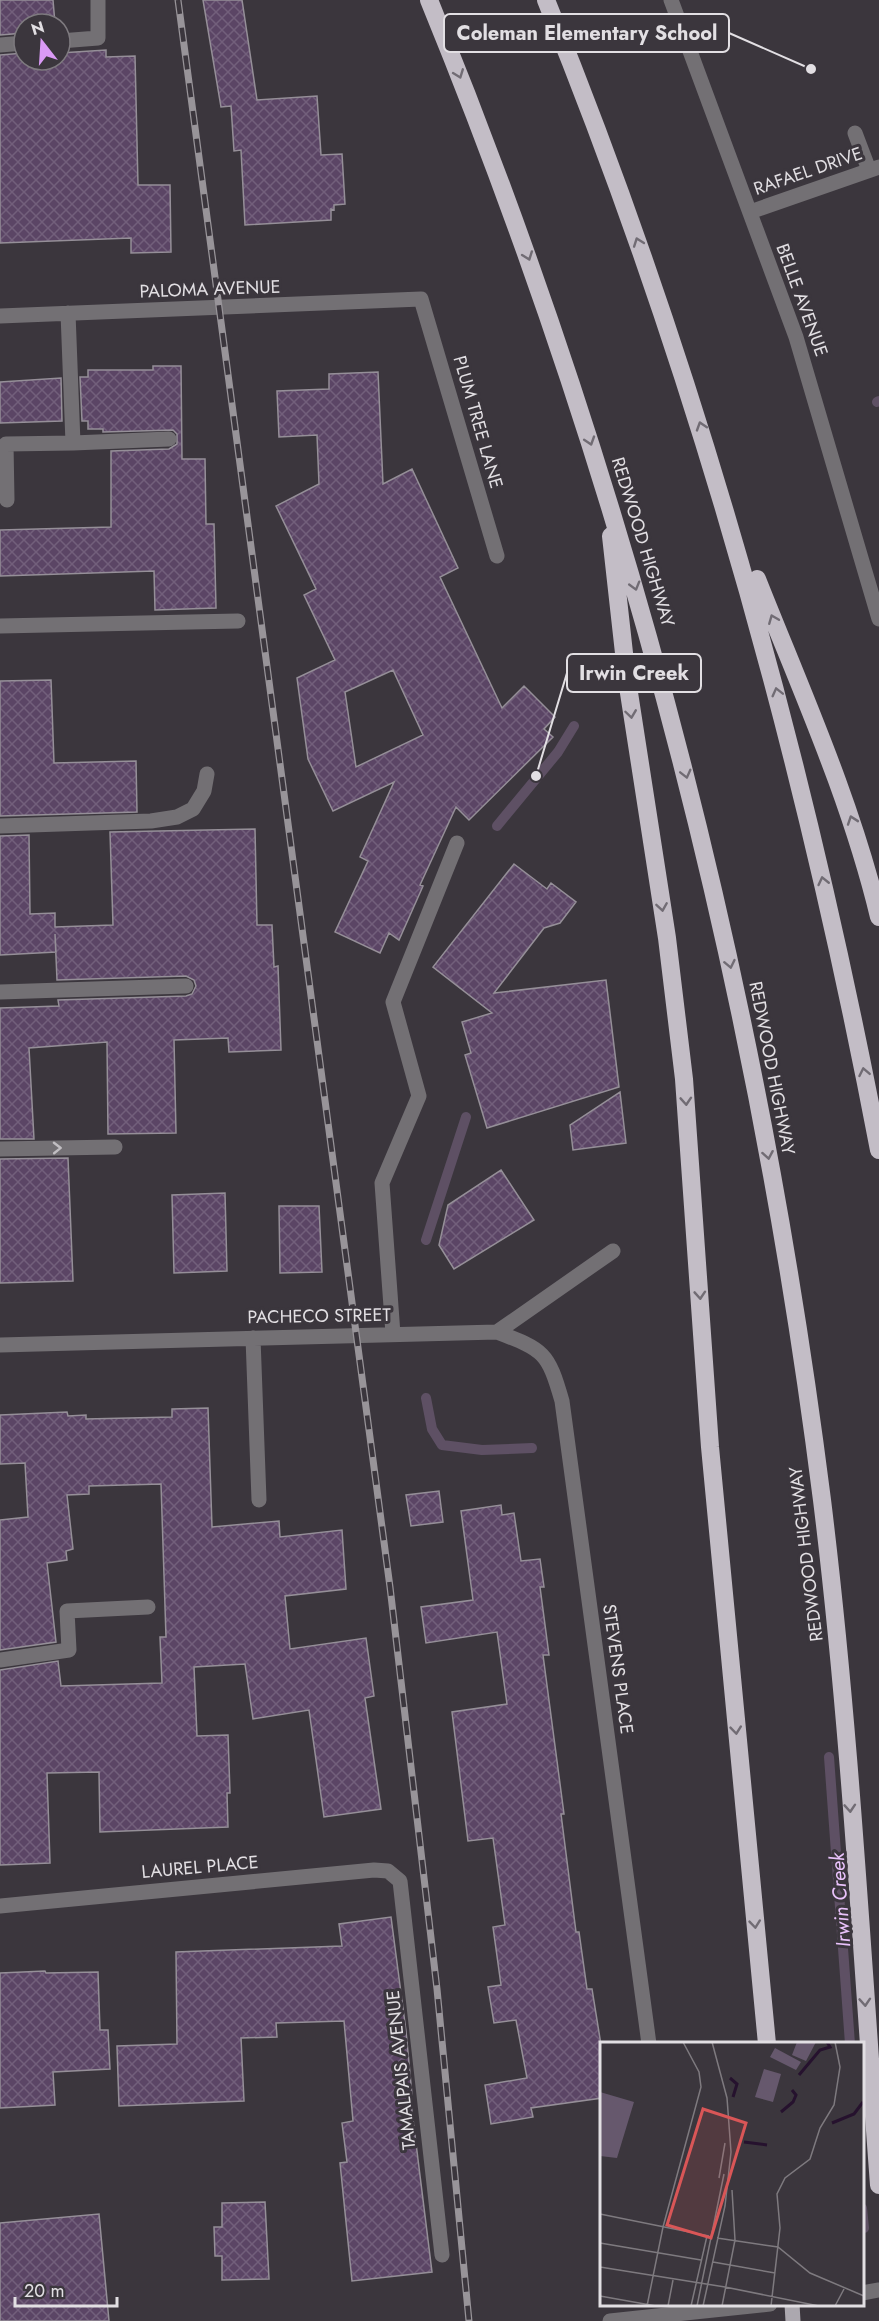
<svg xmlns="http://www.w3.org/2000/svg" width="879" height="2321" viewBox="0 0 879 2321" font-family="Jost,sans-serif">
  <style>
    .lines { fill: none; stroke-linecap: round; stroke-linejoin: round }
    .stream { stroke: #5e5064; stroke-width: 10 }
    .building { fill: url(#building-cross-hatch); stroke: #958f98; stroke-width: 1.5; fill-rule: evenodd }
    .minor { stroke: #737074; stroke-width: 15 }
    .major { stroke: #aca8af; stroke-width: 15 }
    .highway { stroke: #c3bdc6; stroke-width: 18 }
    .rail-casing { stroke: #989499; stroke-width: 7 }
    .rail { stroke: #3b363d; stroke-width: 4.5; stroke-dasharray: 14; stroke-linecap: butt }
    .oneway { stroke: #716c74 }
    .oneway2 { stroke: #c1bec2 }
    .labels { text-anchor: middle; stroke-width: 6; stroke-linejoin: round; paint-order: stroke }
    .street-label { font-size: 18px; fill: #e2dfe3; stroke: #3b363d }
    .water-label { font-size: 20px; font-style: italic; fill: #e9c2fb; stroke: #3b363d }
    .inset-river { fill: none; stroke: #26122e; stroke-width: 3 }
    .inset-road { fill: none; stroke: #7e7a7f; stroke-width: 1.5 }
    .view { fill: #d95657; fill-opacity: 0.15; stroke: #d95657; stroke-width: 3 }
    .inset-edge { fill: none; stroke: #e2dfe3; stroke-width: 3 }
    .leader { fill: none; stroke: #e2dfe3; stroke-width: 2 }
    .callout-dot { fill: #e2dfe3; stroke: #3b363d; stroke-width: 2 }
    .callout { fill: #3b363d; stroke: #e2dfe3; stroke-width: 2 }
    .callout-label { font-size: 20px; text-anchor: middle; font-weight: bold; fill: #e2dfe3 }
  </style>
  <defs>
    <pattern id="building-cross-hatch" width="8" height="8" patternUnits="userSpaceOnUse" patternTransform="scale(1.5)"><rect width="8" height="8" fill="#5b4565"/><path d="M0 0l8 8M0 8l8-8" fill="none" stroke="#725f7b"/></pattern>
  </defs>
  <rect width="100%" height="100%" fill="#3b363d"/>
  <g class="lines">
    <path class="stream" d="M877,402l2,-1
      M497,826l61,-74 16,-26
      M426,1240l40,-123
      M426,1398l6,31 10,16 40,5 50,-2
      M829,1757l21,287
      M862,2208l2,20"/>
  </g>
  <path class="building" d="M0,0h53l2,24h-31v9l-24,2z
    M203,0h39l15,100 60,-4 4,59 21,-1 3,50 -11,1v5l-3,-1v11l-86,5 -4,-75 -7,1 -3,-45 -10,1z
    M106,50v7l29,-1 3,129h32l1,67 -40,1v-15l-131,5v-188l24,-2v7h36v-7z
    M153,366h28l1,93h23l1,65h8l2,84 -61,2 -1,-39 -154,5v-46l111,-3v-76l58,-2 8,-5v-10l-4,-4 -70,2v-3h-15v-8h-6l-2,-44h8v-7h65z
    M378,372l5,112 29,-15 46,99 -18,9 62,131 22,-22 31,31 -11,12 9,8 -84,83 -13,-13 -36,78 3,1 -24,54 -10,-7 -9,20 -45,-21 33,-71 -8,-4 34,-75 -61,29 -25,-52 -11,-81 38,-18 -31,-65 12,-6 -40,-83 43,-22 -2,-49 -38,2 -2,-46 52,-2v-15zM393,670l30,65 -67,32 -11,-75z
    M61,378l1,43 -62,2v-41z
    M51,680l3,83 82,-2 1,51 -137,4v-135z
    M255,829l2,96h15l2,42 4,-1 3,84 -52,2 -1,-14 -54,2 2,93 -68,1 -1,-92 -78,6 5,91h-34v-131l59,-2 -1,-6 128,-4 6,-2 4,-8 -2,-6 -8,-4 -129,4 -2,-46 1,18 -56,3v-119l29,-1 1,79 25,-1v14l58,-2 -3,-93z
    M514,864l33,25 4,-6 25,19 -16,21 -16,5 -50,65 112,-13 13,107 -132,41 -22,-73 6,-2 -9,-31 30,-9 -59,-46z
    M620,1092l6,51 -53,7 -3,-25z
    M68,1158l5,123 -73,2v-124z
    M501,1170l33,50 -80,49 -15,-24 9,-40z
    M225,1193l2,78 -53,2 -2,-78z
    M279,1206h40l3,66 -42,1z
    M208,1408l4,119 67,-6 1,16 62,-7 4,59 -61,7 5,53 76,-11 8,58 -9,2 16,111 -57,8 -15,-107 -56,9 -8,-55 -51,3 3,69 31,-1 2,58h-3l1,34 -128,5 -1,-60 -52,1 3,90 -50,2v-195l58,-9 3,25 101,-3 -2,-46h6l-5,-153 -72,2v8l-22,1 6,54 -7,2 1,9 -20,3 9,79 -56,8v-130l28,-3 -3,-54 -25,1v-49l67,-3 1,4 18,-1v4l86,-2v-8z
    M439,1491l4,31 -32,4 -5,-31z
    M501,1505l1,10 12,-2 7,48 19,-2 4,28h-4l9,68h-6l21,159h-3l15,118h3l8,57h5l10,62v47l-71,10 2,9 -42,7 -6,-39 42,-7 -11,-58 -22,3 -6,-36 13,-2 -8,-58 12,-2 -12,-87 -25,3 -16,-129 55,-8 -10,-72 -71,11 -5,-36 52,-7 -12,-89z
    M391,1917l15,114 6,64h-2l22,177 -80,9 -12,-118 7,-1 -5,-39 11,-2 -9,-100 -68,2 1,14 -36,1 3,63 -125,5 -2,-60 60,-2 -1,-92 166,-6 -3,-22z
    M45,1971l1,2 52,-1 2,58h8l2,39 -57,3 2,33 -55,3v-135z
    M265,2202l4,77 -47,1v-24h-7l-1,-29h8v-24z
    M99,2214l10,107h-109v-98z"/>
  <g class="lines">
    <path class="minor" d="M671,0l125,337 83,282
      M60,41l38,-3v-38
      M0,45l24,-2
      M855,133l14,37
      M750,212l129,-45
      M0,316l421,-17 76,257
      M73,443l96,-4
      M7,500l-1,-56 67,-1 -5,-130
      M0,626l238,-5
      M0,826l151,-5 26,-4 16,-8 11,-18 3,-17
      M0,992l186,-6
      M0,1149l115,-2
      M497,1332c47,18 51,20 65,69l87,643
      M393,1334l-11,-151 37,-87 -26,-94 64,-159
      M253,1338l6,162
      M0,1345l497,-13 116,-81
      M0,1660l69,-10 -2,-39 81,-4
      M0,1906l374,-36 14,1 12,10 42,374
      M862,2293l17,-3
      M610,2321l160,-17"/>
    <path class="major" d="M792,2304l1,17"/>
    <path class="highway" d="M429,0c197,481 328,985 393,1500 28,227 40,457 57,685
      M546,0c151,371 258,756 333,1150
      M611,536l16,144 40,258 17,141 26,368 57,597
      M757,579c44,111 94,221 122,338"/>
    <g class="rail-casing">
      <path id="rail" d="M178,0l212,1587 47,402 32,332"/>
    </g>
    <use href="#rail" class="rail"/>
  </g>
  <defs><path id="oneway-chevron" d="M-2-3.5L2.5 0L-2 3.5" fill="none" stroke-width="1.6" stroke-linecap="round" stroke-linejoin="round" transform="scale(1.5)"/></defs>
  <g class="oneway">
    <use href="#oneway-chevron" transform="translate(459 74) rotate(69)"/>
    <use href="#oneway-chevron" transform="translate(638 242) rotate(-110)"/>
    <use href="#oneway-chevron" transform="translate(528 256) rotate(70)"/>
    <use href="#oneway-chevron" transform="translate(701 426) rotate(-108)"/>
    <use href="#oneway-chevron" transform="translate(590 441) rotate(72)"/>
    <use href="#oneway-chevron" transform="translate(635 586) rotate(74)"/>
    <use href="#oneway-chevron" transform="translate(773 619) rotate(-112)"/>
    <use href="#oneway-chevron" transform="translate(777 692) rotate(-104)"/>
    <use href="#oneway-chevron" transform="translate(631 714) rotate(82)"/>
    <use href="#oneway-chevron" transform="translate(686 774) rotate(76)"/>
    <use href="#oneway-chevron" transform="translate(852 820) rotate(-109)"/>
    <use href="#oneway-chevron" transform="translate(823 881) rotate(-103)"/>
    <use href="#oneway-chevron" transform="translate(662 907) rotate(81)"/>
    <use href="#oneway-chevron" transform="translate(730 964) rotate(78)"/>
    <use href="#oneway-chevron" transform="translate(864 1072) rotate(-101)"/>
    <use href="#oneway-chevron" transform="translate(686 1101) rotate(86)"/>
    <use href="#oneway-chevron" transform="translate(768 1155) rotate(80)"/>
    <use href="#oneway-chevron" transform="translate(700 1295) rotate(86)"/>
    <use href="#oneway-chevron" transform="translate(736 1730) rotate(84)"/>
    <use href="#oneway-chevron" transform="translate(850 1808) rotate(86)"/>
    <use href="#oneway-chevron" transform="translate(755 1924) rotate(84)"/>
    <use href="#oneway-chevron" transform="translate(865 2002) rotate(86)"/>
  </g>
  <use class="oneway2" href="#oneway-chevron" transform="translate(57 1148) rotate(-1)"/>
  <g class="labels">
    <g class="street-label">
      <text transform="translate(808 171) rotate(-19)" y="6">RAFAEL DRIVE</text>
      <text transform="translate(210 289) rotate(-2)" y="6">PALOMA AVENUE</text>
      <text transform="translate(802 300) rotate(70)" y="6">BELLE AVENUE</text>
      <text transform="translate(478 422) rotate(74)" y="6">PLUM TREE LANE</text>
      <text transform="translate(643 542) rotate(73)" y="6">REDWOOD HIGHWAY</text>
      <text transform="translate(772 1068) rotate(79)" y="6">REDWOOD HIGHWAY</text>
      <text transform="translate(319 1316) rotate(-1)" y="6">PACHECO STREET</text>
      <text transform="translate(806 1554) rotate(-97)" y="6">REDWOOD HIGHWAY</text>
      <text transform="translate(618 1669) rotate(82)" y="6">STEVENS PLACE</text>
      <text transform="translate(200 1867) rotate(-5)" y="6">LAUREL PLACE</text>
      <text transform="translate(401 2070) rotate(-96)" y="6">TAMALPAIS AVENUE</text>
    </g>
    <g class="water-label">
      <text transform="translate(840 1900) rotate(-94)" y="7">Irwin Creek</text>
    </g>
  </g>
  <g transform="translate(600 2042)">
    <rect width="264" height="264" fill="#3b363d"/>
    <path d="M197,0h19l-10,19 -14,-6zM175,6l26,14 -5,8 -26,-13zM164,27l17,5 -8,28 -18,-5zM0,50l34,10 -17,56 -17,-2z" fill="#66586d"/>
    <path class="inset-river" d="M199,33l21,-25 10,-3 -3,-5M130,36l7,6 -4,13M181,70l12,-10 3,-7 -4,-5M232,81l22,-9 9,-12M144,100l23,3"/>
    <path class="inset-road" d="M119,136l6,-35M132,148l3,50M0,172l109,22M117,196l61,9 32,26 54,23M0,201l101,17M113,220l62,11M0,225l125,20M125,245l94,19M0,254l56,10M47,264l16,-79 38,-140 -2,-15 -16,-30M68,264l5,-26M91,264l16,-70M97,264l27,-132M103,264l22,-100 6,-54 -4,-54 -15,-56M122,264l13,-66M171,264l9,-78 -3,-34 8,-16 25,-19 10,-31 14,-23 6,-38 -5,-25M235,264l9,-17"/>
    <path class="view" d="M103,67l43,14 -35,115 -44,-13z"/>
    <rect width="264" height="264" class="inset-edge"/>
  </g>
  <path class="leader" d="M811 69L729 33M536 776L567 673"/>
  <g class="callout-dot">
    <circle cx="811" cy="69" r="6"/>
    <circle cx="536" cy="776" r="6"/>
  </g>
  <g class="callout">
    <rect x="444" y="14" width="285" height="38" rx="6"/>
    <rect x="567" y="654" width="134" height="38" rx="6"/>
  </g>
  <g class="callout-label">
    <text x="587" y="40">Coleman Elementary School</text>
    <text x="634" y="680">Irwin Creek</text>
  </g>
  <g transform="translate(42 42) rotate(343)"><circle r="28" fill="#3b363d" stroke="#7e7a7f" stroke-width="1.5"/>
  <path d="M0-4.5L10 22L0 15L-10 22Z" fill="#da9af6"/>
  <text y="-9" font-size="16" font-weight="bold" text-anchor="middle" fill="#e2dfe3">N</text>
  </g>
  <path d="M15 2297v9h102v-9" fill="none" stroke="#e2dfe3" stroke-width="3"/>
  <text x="24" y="2297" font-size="18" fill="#e2dfe3" stroke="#3b363d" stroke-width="4.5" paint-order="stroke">20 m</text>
</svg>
